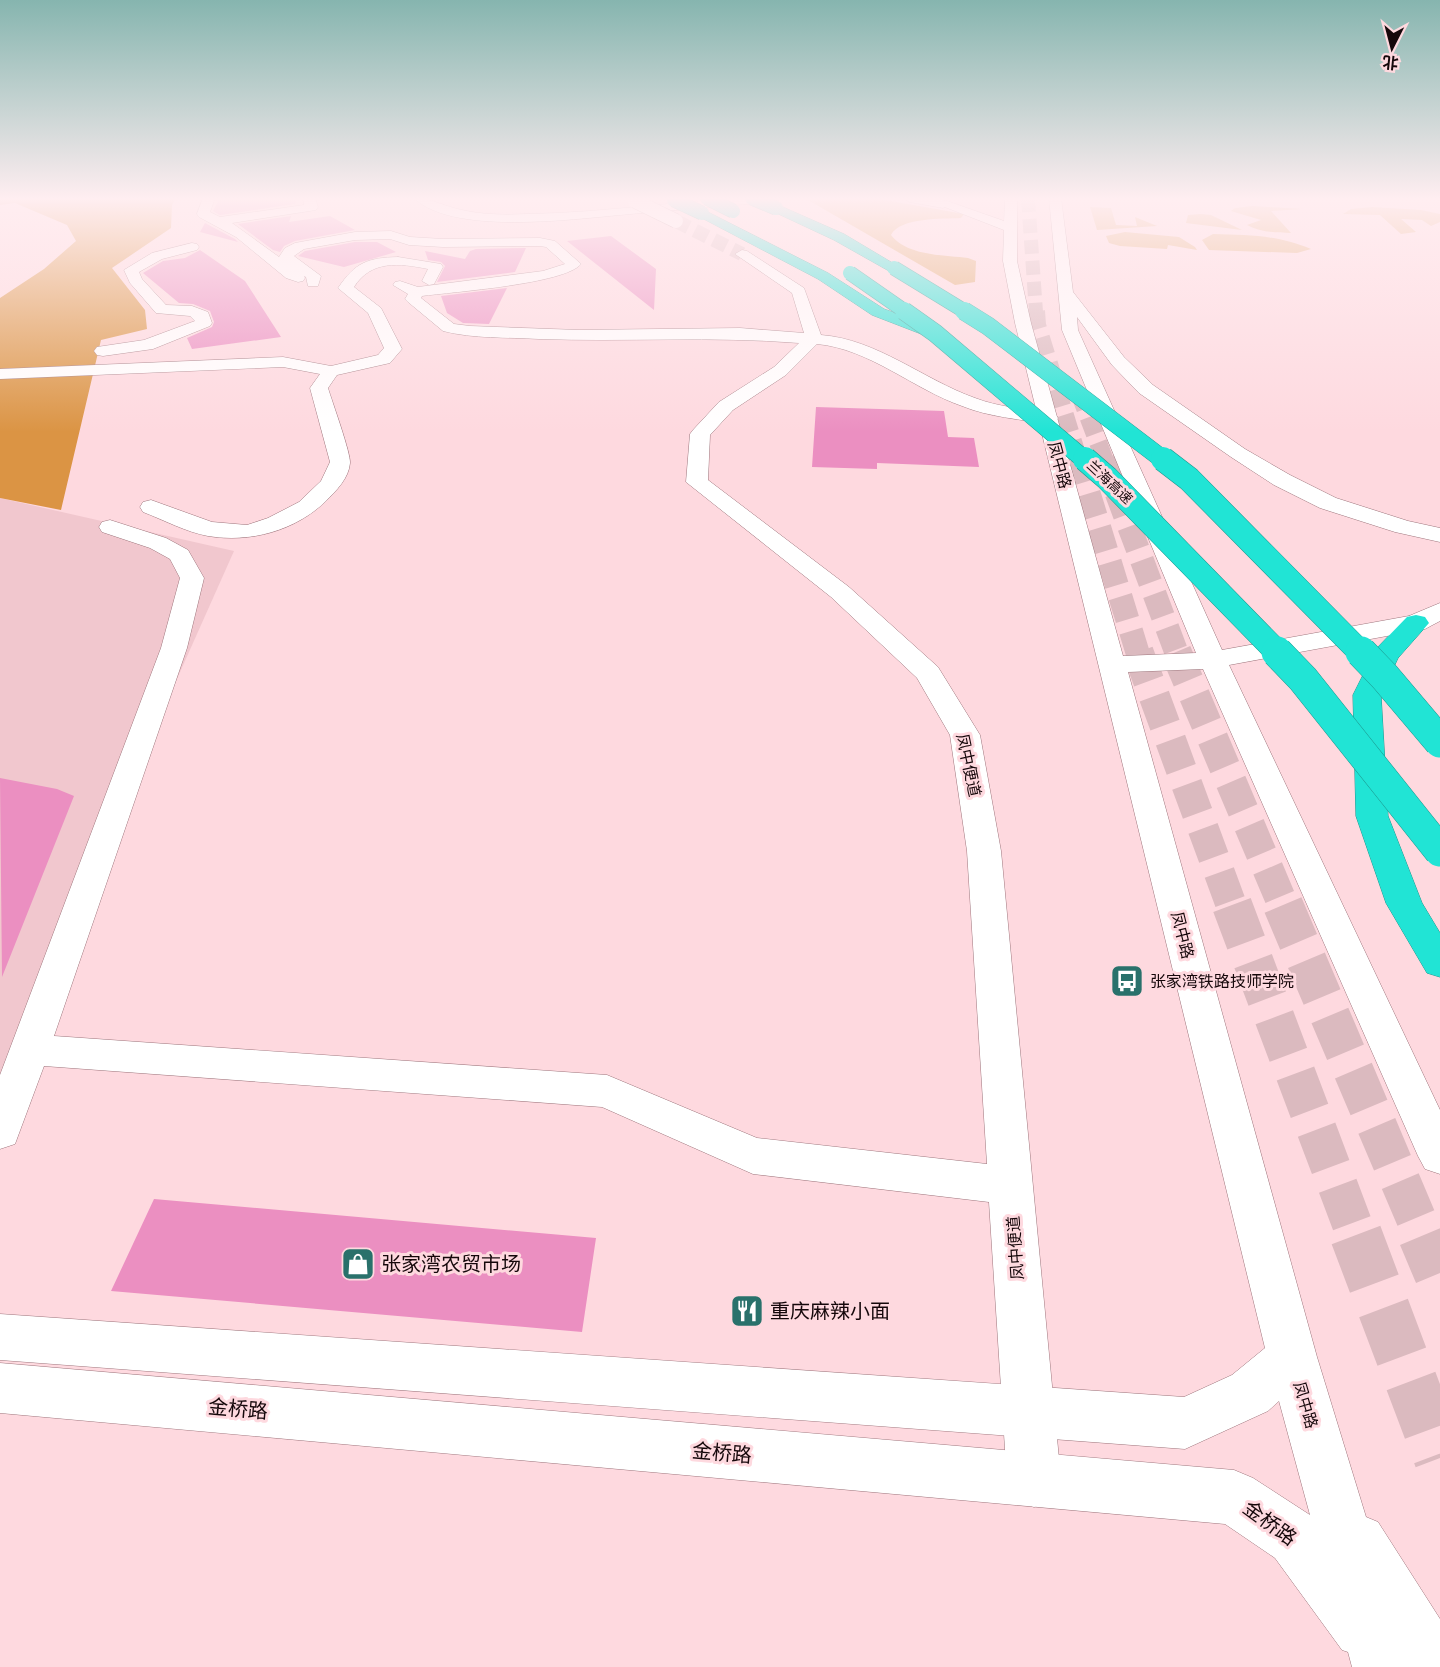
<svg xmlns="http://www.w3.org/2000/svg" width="1440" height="1667" viewBox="0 0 1440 1667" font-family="Raleway,'Noto Sans SC',sans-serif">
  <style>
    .built { fill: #f1c7ce }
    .green { fill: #e1a86c }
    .forest { fill: #db9444 }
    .building { fill: #eb8fc1 }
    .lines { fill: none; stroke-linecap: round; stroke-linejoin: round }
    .street-tunnel { stroke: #dbbabf; stroke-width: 14; stroke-dasharray: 14 7; stroke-linecap: butt }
    .primary-tunnel-far5 { stroke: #dbbabf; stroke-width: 14; stroke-dasharray: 14 7; stroke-linecap: butt }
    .primary-tunnel-far4 { stroke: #dbbabf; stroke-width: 18; stroke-dasharray: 18 9; stroke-linecap: butt }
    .primary-tunnel-far3 { stroke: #dbbabf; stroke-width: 24; stroke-dasharray: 24 12; stroke-linecap: butt }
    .primary-tunnel-far2 { stroke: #dbbabf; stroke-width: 31; stroke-dasharray: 31 16; stroke-linecap: butt }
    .primary-tunnel-far1 { stroke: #dbbabf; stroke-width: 40; stroke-dasharray: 40 20; stroke-linecap: butt }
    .primary-tunnel { stroke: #dbbabf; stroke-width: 52; stroke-dasharray: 52 26; stroke-linecap: butt }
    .street-casing { stroke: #9e767d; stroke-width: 1 }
    .secondary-casing { stroke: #9e767d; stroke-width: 1 }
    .highway-casing { stroke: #1d978e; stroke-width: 1 }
    .street { fill: #fff; fill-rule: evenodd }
    .secondary { fill: #fff; fill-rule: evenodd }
    .highway { fill: #21e4d5; fill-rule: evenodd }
    .street-bridge-casing { stroke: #9e767d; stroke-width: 15; stroke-linecap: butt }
    .highway-bridge-far3-casing { stroke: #1d978e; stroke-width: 15; stroke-linecap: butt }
    .highway-bridge-far2-casing { stroke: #1d978e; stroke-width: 19; stroke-linecap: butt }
    .highway-bridge-far1-casing { stroke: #1d978e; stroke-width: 25; stroke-linecap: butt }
    .highway-bridge-casing { stroke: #1d978e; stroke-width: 32; stroke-linecap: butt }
    .street-bridge { stroke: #fff; stroke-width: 14 }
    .highway-bridge-far3 { stroke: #21e4d5; stroke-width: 14 }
    .highway-bridge-far2 { stroke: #21e4d5; stroke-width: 18 }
    .highway-bridge-far1 { stroke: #21e4d5; stroke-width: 24 }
    .highway-bridge { stroke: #21e4d5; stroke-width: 31 }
    .labels { text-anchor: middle; stroke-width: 6; stroke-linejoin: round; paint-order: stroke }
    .far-street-label { font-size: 14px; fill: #15070a; stroke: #fed9df }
    .street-label { font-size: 16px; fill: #15070a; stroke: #fed9df }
    .poi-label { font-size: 16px; fill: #15070a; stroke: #fed9df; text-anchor: start }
    .near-poi-label { font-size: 20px; fill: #15070a; stroke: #fed9df; text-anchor: start }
    .near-street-label { font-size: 20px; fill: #15070a; stroke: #fed9df }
  </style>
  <rect width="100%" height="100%" fill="#fed9df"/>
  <path class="built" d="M0,498l234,53 -234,525z"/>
  <path class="green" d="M818,198h56l90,16 -3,4c-18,1 -61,-1 -70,17 16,21 53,20 77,23l8,3 -1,21 -20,3 -147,-85z
    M1253,206l50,3 -32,2 20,22c-15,0 -31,-1 -44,-8l14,-5 -30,-9 4,-3z
    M1090,207l21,1 5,17 21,1 -2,-9 22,9 -60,4z
    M1372,207l49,3 19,4v8l-9,4 -9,-6 -21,-1 15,13 -15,2 -21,-19 -37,-1 8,-5z
    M1201,214l10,1 31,15 -56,-7 2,-8z
    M1125,232l54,5 16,10 2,3 -29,-5 -1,4 -47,-3 -11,-3 -3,-7z
    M1213,234c37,1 64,1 98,15l-14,4 -88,-3 -7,-10z"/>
  <path class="forest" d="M0,198h176l-4,7 -1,23 -59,40 33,42 2,19 -46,11 -40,170 -61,-12v-200l44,-29 32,-28 -9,-16 -52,-22 -15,2z"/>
  <path class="building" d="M220,198h77l-2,6 -75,11 -7,-4z
    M291,216l-2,6 41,-6 25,14 -60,11 -11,5 -4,6 -7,-2 -35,-26z
    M205,223l30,16 3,3 -38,-10z
    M611,236l45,33 -2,41 -87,-69z
    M355,242h22l19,10 -52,15 -46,-11 7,-5z
    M526,248l-11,24 -78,10 8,-16 -4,-4 -13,-2 -3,-9 40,8 5,-8 6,-2z
    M200,250l45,31 36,56 -89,12 -5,-11 25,-11 2,-5 -4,-11 -17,-7 -14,-1 -36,-30 20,-12 22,-3z
    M507,288l-18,36 -26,-1 -16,-10 -6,-17z
    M816,407l128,4 4,26 26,1 5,29 -102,-4v6l-65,-2z
    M0,778l57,11 17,7 -72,181z
    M154,1199l442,39 -14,94 -471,-41z"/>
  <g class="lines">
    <path class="street-tunnel" d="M676,221l66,33"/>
    <path class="primary-tunnel-far5" d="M1028,198l8,114"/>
    <path class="primary-tunnel-far4" d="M1036,311l1,14 42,136
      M1079,392l26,69"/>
    <path class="primary-tunnel-far3" d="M1078,459l60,195
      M1104,459l73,195"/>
    <path class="primary-tunnel-far2" d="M1138,652l94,255
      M1176,652l108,255"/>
    <path class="primary-tunnel-far1" d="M1232,905l125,332
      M1283,905l141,332"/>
    <path class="primary-tunnel" d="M1356,1235l84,223
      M1424,1235l16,38"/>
    <g class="street-casing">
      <path id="street" d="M203,198h12l-5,14 10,5 84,-12 -1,-7h12l3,9 -2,3 -84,13 47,34 6,-9 10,-5 60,-11 36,-1 19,6 33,2 97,-1 15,3 26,23c-16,20 -129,28 -159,32l-1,2 33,26 16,2 109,4 161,-2 64,5 -12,-40 -57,-39 7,-4 5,1 57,37 17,47c56,4 103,45 154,63 23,9 49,11 73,14l7,2 3,4 -3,4 -7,2c-29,-5 -59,-7 -86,-18 -49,-17 -92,-57 -145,-62l-31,31 -53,35 -23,25 -2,45 141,107 89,80 42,68 21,116 60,629 -8,19 -19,8 -19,-8 -8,-19 -18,-278 -236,-28 -151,-67 -558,-41 -29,78 -15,5v-74l161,-427 19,-70 -10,-19 -20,-11 -48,-16 -3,-5 3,-5 8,-2 56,18 22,12 16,28 -17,70 -133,388 553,39 150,63 230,26 -20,-313 -17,-116 -33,-57 -86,-81 -145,-115 4,-48 3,-4 26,-28 55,-35 25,-24c-87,-7 -173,-1 -260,-4 -32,-2 -65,0 -96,-8l-35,-29 -3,-3 3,-5 -15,-9 2,-3 5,-1 18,6 125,-16 22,-7 -19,-17 -6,-1 -97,1 -34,-2 -19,-6 -35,1 -51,9 -10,7 27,20 -3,10h-10l-2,-9 -2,-1 1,2 -2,3 -5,1 -12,-4 -50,-41 -37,-20 -2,-3z
        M414,198c18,0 31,9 48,12 21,5 44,5 65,4 83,-1 165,-16 248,-16l-6,4c-42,4 -85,7 -127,11 -54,4 -187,25 -228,-15z
        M904,198h28l15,3 2,3 -6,4 -33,-6z
        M192,243l5,1 2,3 -2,3 -35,9 -23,13 3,7 24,26 26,1 16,6 4,11 -2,3 -57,23 -50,7 -6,-1 -3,-4 3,-4 47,-7 51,-19 -5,-5 -34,-3 -26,-30 -6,-13 28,-17z
        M398,257l43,7 2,3 -9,17 -5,1 -7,-4 6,-12c-29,-6 -57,-9 -74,18l27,21 21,41 -12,14 -53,12 -9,13c4,13 23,66 22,75 -1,15 -14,28 -24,38 -31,30 -76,42 -118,35 -22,-4 -44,-16 -65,-24l-3,-5 3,-5 8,-2 61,22 35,3 21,-7 31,-16 22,-21 9,-19 -20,-74 10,-14 -37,-7 -283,12v-10l283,-12 48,9 47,-11 6,-7 -16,-35 -30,-25c18,-26 29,-30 60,-31z"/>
    </g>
    <g class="secondary-casing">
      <path id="secondary" d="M1005,198h12v63l14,62 92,333 73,-3 -134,-323 -13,-132h12l12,94 51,65 29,28 92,64 45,26 46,23 72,23 32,7v14l-45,-10 -75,-24 -46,-23 -43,-28 -92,-64 -27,-28 -35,-48 1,13 144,320 187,-34 31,-13v18l-15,8 -196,36 211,445v64l-15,-5 -7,-13 -215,-487 -75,3 189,685 49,160 12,5 62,97v48h-88l-4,-15 -6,-2 -67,-92 -50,-34 -1225,-111v-50l1234,107 19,8 57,37 -31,-114 -11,10 -83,38 -1185,-89v-46l1184,83 48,-22 33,-27 -250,-1025 -12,-62 1,-31 -67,-26 2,-3h8l57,20z"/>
    </g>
    <g class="highway-casing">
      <path id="highway" d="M776,204l68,30 57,34 -7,4 -5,-1 -55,-31 -62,-29 -2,-3z
        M702,209l126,64 56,36 57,20 2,4 -8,5 -6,-1 -57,-22 -54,-36 -120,-63 -2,-3 2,-3z
        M1416,615l9,2 4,6 -31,35 -17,37 7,121 34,87 18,30v44l-13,-4 -41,-70 -30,-87 -3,-121 23,-46 31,-32z"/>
    </g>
    <use href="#street" class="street"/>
    <use href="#secondary" class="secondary"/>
    <use href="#highway" class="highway"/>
    <g class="street-bridge-casing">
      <path id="street-bridge" d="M635,201l41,20"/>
    </g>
    <g class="highway-bridge-far3-casing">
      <path id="highway-bridge-far3" d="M707,198l26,13
        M752,198l24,10
        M674,200l28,13
        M894,268l72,44
        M850,273l56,39"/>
    </g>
    <g class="highway-bridge-far2-casing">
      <path id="highway-bridge-far2" d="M904,311l31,22 151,128
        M964,311l24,15 177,135"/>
    </g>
    <g class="highway-bridge-far1-casing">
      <path id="highway-bridge-far1" d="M1085,459l22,19 172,176
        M1163,459l26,20 173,175"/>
    </g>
    <g class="highway-bridge-casing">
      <path id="highway-bridge" d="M1277,652l26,27 137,172
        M1361,652l24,25 55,65"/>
    </g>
    <use href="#street-bridge" class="street-bridge"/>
    <use href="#highway-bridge-far3" class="highway-bridge-far3"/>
    <use href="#highway-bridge-far2" class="highway-bridge-far2"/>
    <use href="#highway-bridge-far1" class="highway-bridge-far1"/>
    <use href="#highway-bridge" class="highway-bridge"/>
  </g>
  <linearGradient id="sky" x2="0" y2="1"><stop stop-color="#86b5af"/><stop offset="0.46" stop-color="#ffeef1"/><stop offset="1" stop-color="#ffeef1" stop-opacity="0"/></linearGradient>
  <rect width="1440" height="432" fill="url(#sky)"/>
  <defs>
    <g id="bus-square" transform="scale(1.725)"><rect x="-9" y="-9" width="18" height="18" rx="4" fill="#29716b" stroke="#fed9df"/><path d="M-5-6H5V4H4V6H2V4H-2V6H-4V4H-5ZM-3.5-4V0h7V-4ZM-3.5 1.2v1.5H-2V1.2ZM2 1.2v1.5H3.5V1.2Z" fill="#fff"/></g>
    <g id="shop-square" transform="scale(1.725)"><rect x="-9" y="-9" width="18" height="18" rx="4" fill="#29716b" stroke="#fed9df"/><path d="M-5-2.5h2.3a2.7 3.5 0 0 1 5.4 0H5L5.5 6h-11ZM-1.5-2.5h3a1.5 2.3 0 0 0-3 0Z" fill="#fff"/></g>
    <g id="restaurant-square" transform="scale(1.725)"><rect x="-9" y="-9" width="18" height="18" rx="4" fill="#29716b" stroke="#fed9df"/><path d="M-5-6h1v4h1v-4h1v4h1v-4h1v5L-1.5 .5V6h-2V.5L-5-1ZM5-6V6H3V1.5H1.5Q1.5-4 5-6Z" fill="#fff"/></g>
  </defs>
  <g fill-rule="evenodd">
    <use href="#bus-square" x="1127" y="981"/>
    <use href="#shop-square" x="358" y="1264"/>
    <use href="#restaurant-square" x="747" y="1311"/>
  </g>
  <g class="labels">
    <g class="far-street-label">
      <text transform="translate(1110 482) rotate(43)" y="5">兰海高速</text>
    </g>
    <g class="street-label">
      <text transform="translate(1060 465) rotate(75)" y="6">凤中路</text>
      <text transform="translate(969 765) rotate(78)" y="6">凤中便道</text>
      <text transform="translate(1183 935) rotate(76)" y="6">凤中路</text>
      <text transform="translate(1015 1248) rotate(-94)" y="6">凤中便道</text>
      <text transform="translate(1306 1405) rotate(74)" y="6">凤中路</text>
    </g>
    <g class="poi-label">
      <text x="1150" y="987">张家湾铁路技师学院</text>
    </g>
    <g class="near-poi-label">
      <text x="381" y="1271">张家湾农贸市场</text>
      <text x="770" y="1318">重庆麻辣小面</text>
    </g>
    <g class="near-street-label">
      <text transform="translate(238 1409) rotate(5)" y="7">金桥路</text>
      <text transform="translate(722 1453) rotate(5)" y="7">金桥路</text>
      <text transform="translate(1270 1523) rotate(36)" y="7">金桥路</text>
    </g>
  </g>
  <g transform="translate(1392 48) rotate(186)" stroke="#fed9df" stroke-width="4.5" paint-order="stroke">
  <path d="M0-4.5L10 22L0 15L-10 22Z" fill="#15070a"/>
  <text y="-9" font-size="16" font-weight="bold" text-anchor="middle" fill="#15070a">北</text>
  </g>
</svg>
